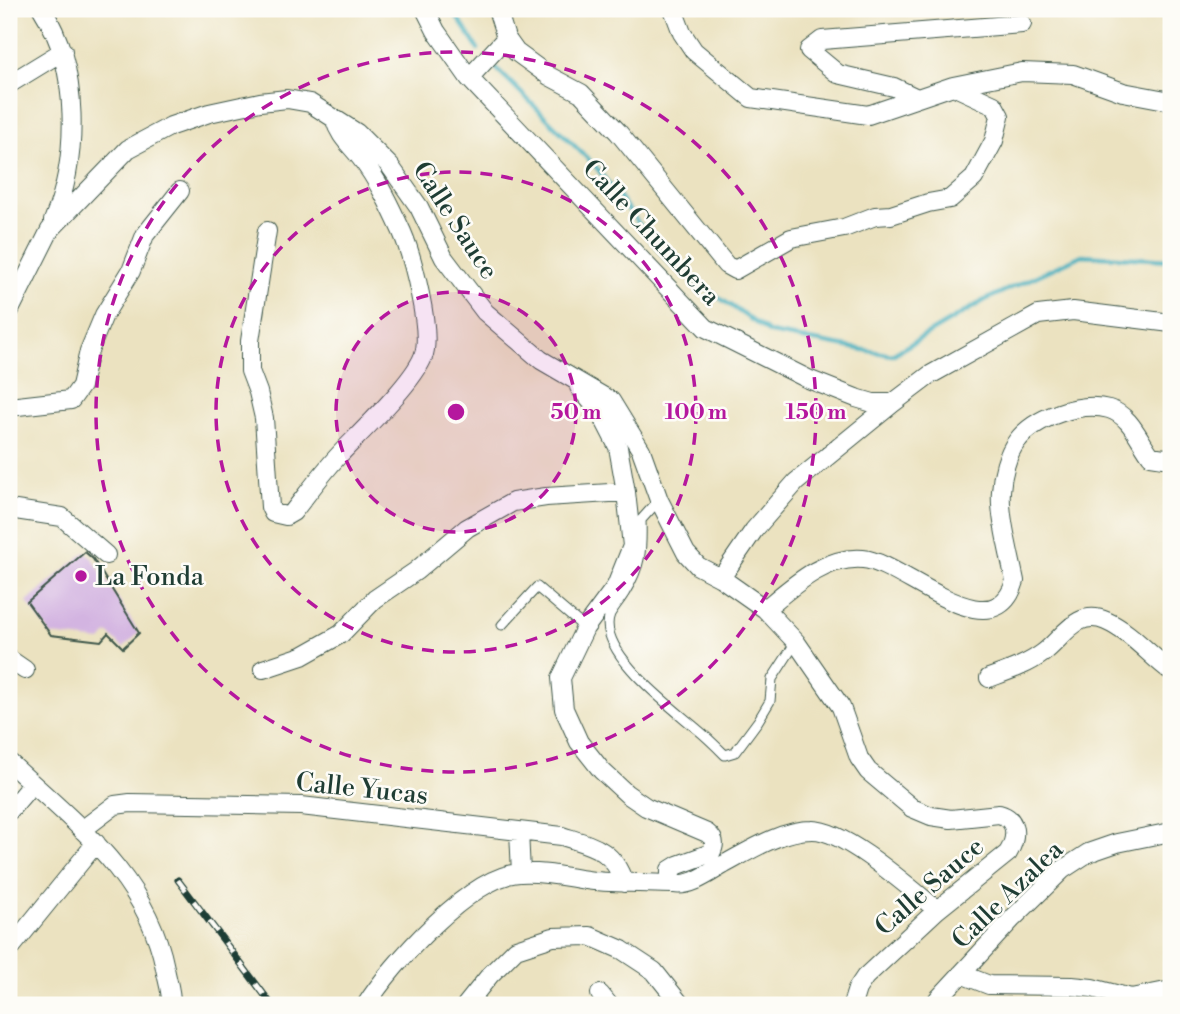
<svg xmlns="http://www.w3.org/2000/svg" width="1180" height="1014" viewBox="0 0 1180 1014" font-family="'Libre Bodoni',serif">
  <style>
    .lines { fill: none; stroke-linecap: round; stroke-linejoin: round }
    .stream { stroke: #3dacba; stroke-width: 4.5 }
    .building { fill: #d3b4e1 }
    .lane-casing { stroke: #3e5649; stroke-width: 11 }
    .street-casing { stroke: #3e5649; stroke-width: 20 }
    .lane { stroke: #fff; stroke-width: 9 }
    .street { stroke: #fff; stroke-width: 18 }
    .rail-casing { stroke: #1f3d34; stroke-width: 7 }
    .rail { stroke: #fdfcf7; stroke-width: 4.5; stroke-dasharray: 13; stroke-linecap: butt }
    .ring { fill: none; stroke: #b5179e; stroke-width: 3.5; stroke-dasharray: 12 9 }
    .poi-dot { fill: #b5179e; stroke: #fdfcf7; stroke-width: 2.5 }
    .labels { text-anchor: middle; stroke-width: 5; stroke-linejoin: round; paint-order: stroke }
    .street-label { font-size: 26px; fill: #1f3d34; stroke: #fdfcf7 }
    .poi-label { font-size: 26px; fill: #1f3d34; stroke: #fdfcf7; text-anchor: start }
    .centre { fill: #b5179e; stroke: #fdfcf7; stroke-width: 3.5 }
    .ring-label { font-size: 21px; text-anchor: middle; font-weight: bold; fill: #b5179e; stroke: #fdfcf7; stroke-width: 5; stroke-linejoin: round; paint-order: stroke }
  </style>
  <rect width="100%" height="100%" fill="#fdfcf7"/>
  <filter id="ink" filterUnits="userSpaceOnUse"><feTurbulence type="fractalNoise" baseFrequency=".0143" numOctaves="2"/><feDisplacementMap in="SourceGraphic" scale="14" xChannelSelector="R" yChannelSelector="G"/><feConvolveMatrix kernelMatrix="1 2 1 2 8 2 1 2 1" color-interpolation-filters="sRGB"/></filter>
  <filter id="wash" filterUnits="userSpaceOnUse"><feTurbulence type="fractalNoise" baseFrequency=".00686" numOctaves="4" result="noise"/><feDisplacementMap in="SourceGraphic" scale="28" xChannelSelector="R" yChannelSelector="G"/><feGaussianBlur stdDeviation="1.57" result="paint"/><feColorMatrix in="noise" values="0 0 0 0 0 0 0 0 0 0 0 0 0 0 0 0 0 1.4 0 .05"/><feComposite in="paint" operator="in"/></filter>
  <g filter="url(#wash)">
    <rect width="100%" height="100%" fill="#ebe2c0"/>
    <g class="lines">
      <path class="stream" d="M452,9l26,40
        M496,68l100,99 72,95 102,71 122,22 93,-55 97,-45 89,5"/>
    </g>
    <g id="blocks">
      <path class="building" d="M85,552l8,7 46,74 -16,15 -15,-15 -7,8 -50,-6 -24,-33z"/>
    </g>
  </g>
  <g filter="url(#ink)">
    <use href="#blocks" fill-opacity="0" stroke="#3e5649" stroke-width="2"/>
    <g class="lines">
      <g class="lane-casing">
        <path id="lane" d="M659,500l-18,20c1,30 0,46 -16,72 -4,7 -11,15 -15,22 -15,37 63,94 87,115 10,8 19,17 28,26l10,-3 23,-31 12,-20 2,-22 24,-37
          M502,625l35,-38 48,41"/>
      </g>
      <g class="street-casing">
        <path id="street" d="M42,9c38,59 37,149 11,212
          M425,9l11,22 33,47 237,250 102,51 48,19 17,5h20l37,-28 108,-60 35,-4 98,12
          M497,9l9,29 10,14 33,24 32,17 37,39 108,133 9,5 56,-32 53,-10 31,-12 16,-1 37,-12 22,-4 24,-21 20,-37 6,-25 -6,-11 -41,-19
          M673,9l9,24 12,18 57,47 117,17 85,-29 69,-14 51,2 50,18 48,9
          M469,78l37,-40
          M9,84l54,-33
          M917,98l-23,-11 -56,-13 -29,-24 13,-10 200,-16
          M267,231l-17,110v30l8,21 6,26 6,89 3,6 13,3 7,-4c15,-19 30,-40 47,-58 22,-23 72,-70 83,-97 10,-24 -11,-102 -21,-125 -11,-24 -25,-54 -42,-75 -12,-15 -20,-20 -26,-39
          M9,312l41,-82 78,-81 43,-23 38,-13 51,-11 27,-3 23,4 47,30 33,33 29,41 25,51 41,54 56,48 70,41 30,49 18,50 27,53 12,13 23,12 44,31 31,33 45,65 18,51 9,13 44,37 19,8 20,3 48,-5c19,5 18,24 9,39l-71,57 -72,67 -8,12 -5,16
          M579,387l21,25 18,35 8,45 6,54 -16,40 -31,42 -24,50 3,31 15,33 23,29 25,23 19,13 61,26c8,6 9,11 4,20l-33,12 -8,5v8l4,6c17,3 35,-11 49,-19 26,-14 58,-35 89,-35 32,-1 99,59 125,80
          M9,407l62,-7 10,-14 8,-35 15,-36 27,-44 14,-36 35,-44
          M9,509l53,8 44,38
          M721,578l33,-48 42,-48 97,-79
          M765,609c28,-23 59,-53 98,-50 39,3 131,95 152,22 -5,-25 -16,-66 -14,-90 1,-16 6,-37 16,-50 18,-24 64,-40 92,-32 21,6 30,31 42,47l13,2 7,-1
          M9,659l16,11
          M263,669l39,-13 39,-22 34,-35 41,-28 51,-43 46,-26 33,-5 80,-5
          M989,678c19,-7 38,-13 54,-25 20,-15 34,-45 63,-32 25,11 43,34 65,50
          M9,762c65,61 138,114 156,206 2,12 7,25 6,37
          M9,811l23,-27
          M82,830l33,-25 15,-2 171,3 261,30c31,10 51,13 62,47
          M519,831l2,42
          M9,950l87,-107
          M961,974l28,11 83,1 20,2 39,10 40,-8
          M600,994l9,11
          M366,1005c25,-40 105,-130 154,-132 24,-2 50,5 74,8 27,2 53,2 80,3
          M466,1005l24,-30 26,-26 37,-12 37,-1 32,14 32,21 27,34
          M934,1005l4,-6 75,-81 49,-48 26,-17 29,-10 54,-11"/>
      </g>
      <use href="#lane" class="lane"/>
      <use href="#street" class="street"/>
      <g class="rail-casing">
        <path id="rail" d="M178,880l94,125"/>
      </g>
      <use href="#rail" class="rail"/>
    </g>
  </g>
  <circle cx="456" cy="412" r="120" fill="#b5179e" fill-opacity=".12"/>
  <g class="ring">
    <circle cx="456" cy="412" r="120"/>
    <circle cx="456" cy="412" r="240"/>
    <circle cx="456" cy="412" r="360"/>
  </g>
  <circle class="poi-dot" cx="81" cy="576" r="7"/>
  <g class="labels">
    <g class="street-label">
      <text transform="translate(456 220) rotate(57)" y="9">Calle Sauce</text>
      <text transform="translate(652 232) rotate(47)" y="9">Calle Chumbera</text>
      <text transform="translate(362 788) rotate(6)" y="9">Calle Yucas</text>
      <text transform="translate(929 886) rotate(-41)" y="9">Calle Sauce</text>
      <text transform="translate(1007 894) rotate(-44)" y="9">Calle Azalea</text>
    </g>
    <g class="poi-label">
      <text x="95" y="585">La Fonda</text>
    </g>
  </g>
  <circle cx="456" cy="412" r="10" class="centre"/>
  <g class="ring-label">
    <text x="576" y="419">50 m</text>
    <text x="696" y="419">100 m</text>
    <text x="816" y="419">150 m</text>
  </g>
  <rect width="1180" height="1014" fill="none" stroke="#fdfcf7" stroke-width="35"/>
</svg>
